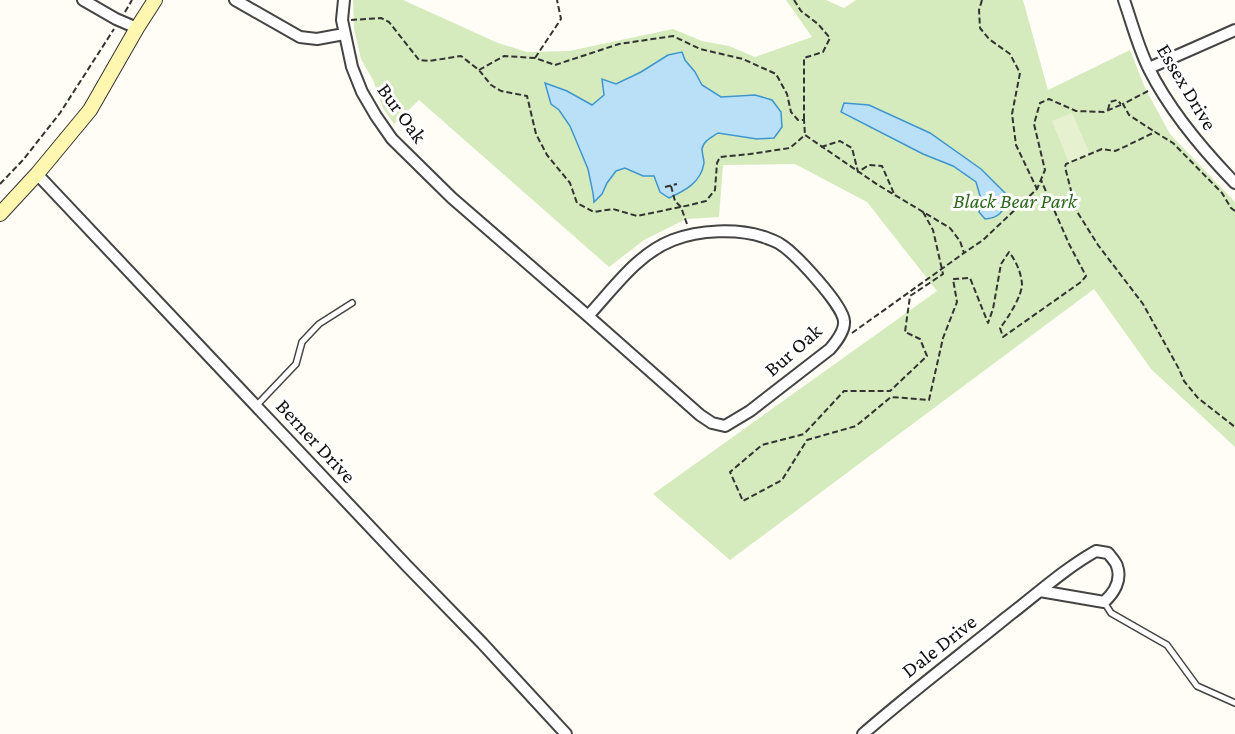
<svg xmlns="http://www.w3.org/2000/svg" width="1235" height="734" viewBox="0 0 1235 734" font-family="'Crimson Pro',serif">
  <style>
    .green { fill: #d5ebbd }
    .pitch { fill: #e6f2cf }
    .water { fill: #b9e0f7; stroke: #3f96cf; stroke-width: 1.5 }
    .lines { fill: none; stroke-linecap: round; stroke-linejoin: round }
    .lane-casing { stroke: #444; stroke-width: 8 }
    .street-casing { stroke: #444; stroke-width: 14 }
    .secondary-casing { stroke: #333; stroke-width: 16 }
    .path { stroke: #333; stroke-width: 2; stroke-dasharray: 6 3; stroke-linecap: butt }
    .lane { stroke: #fff; stroke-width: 5 }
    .street { stroke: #fff; stroke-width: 10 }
    .secondary { stroke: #fff6b0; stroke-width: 14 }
    .labels { text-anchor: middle; stroke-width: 6; stroke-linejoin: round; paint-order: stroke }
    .street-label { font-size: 21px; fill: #111; stroke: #fff }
    .park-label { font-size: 21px; font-style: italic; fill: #2f6b1f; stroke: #fff }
  </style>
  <rect width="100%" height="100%" fill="#fffdf5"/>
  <path class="green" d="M353,0h50l95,43 29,9 42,-1 104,-22 29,12 27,5 26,11 57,-20 -26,-37h40l18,8 12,-8h167l25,90 82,-40 15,38 25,46 65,68v245l-84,-78 -57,-80 -364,271 -77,-66 284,-203 -70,-89 -72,-38 -72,1 -4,52 -33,2 -42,21 -35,27 -190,-167 -25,24 -11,-16 -10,-28 -12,-21 -7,-30z"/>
  <path class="pitch" d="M1072,113l18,41 -21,9 -17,-42z"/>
  <path class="water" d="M682,52l3,8 10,12 7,13 19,12 34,-2 17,5 9,12 1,15 -8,11 -17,1 -39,-6c-6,4 -15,8 -16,16 0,5 2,10 2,14 -3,20 -20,28 -35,35l-9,-6 -6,-16h-11l-18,-8 -9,3 -9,12 -5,11 -8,8 -1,-9 -5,-24 -18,-43 -11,-16 -8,-6 -6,-21 22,8 25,14 12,-10 -2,-16 14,5 25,-12 27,-17z
    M844,103l25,2 61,28 51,36 28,28c-6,13 -8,21 -24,22l-6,-7 2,-13 -5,-17 -23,-16 -30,-12 -82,-42z"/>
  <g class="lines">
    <g class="lane-casing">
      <path id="lane" d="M256,406l40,-42 6,-22 17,-18 33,-21
        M1104,602l7,11 56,32 30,41 38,17"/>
    </g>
    <g class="street-casing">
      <path id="street" d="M83,0l33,19 21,9
        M235,0l65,37 17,2 27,-5
        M344,0l-2,20 10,47 10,25 14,24 16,23 60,59 136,118 112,99 12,8 13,3 25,-15 80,-62c6,-7 15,-18 14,-28 -1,-16 -49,-68 -64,-77 -4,-3 -11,-5 -16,-7 -27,-9 -65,-7 -91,3 -36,14 -59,48 -85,76
        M1124,0c8,23 14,47 25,69 21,42 53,80 86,114
        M1149,68l86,-38
        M37,174l370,392 75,77 84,91
        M863,734c47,-41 96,-78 144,-117 29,-22 57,-48 89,-66l12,2c3,4 8,9 9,13 5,14 -3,27 -13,36l-64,-11"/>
    </g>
    <g class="secondary-casing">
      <path id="secondary" d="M0,214l37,-40 53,-64 47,-82 18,-28"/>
    </g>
    <path class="path" d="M794,0l7,11 17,13 12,14 -7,14 -19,6v62
      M982,0l-3,10 1,18 9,11 21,15 10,19 -8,41 4,31 21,44
      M125,12l7,-12
      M351,20l30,-2 8,4 30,38 10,1 32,-5 18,14 12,15 10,6 26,5 9,38 11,21 23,28 7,20 17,9 19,-3 24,7 53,-11 16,-4 9,-11 2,-27 3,-6 30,-3 40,-6 15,-13 73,50 72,43 10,13 4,12 19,-13 54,-51 8,-19 -11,-46 6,-21 9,-4 27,12 28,1 19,-8
      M535,58l26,-39 -4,-19
      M479,70l25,-14 31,2 20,7 64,-21 54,-8 27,13 43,10 33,15 11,20 4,18 7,8h6l1,15
      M1148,91l-25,13 6,11 26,17
      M1108,110l2,-8 7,-2 4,4
      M821,147l19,-6 12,7 6,24 11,-7 13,1 13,30
      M0,184l23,-24 37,-47 54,-84
      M671,186l4,15 6,6 6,17
      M665,187l12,-3
      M1235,211l-4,-3 -9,-15 -49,-50 -18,-11 -35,17 -5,2 -13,-2 -36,15 -1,3 11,43 22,35 45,59 36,65 5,12 14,17 37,29
      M923,212l10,18 10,44 -33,22 -5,36 15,7 7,17 -37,35h-46l-40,43 -42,11 -32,27 13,29 39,-21 25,-40 49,-14 35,-29 38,3 14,-62 14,-36 -4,-23 17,-1 18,45 5,-14 8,-45 8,-12c7,9 12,20 13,32 0,12 -14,34 -22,44l3,9 78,-55 5,-6 -17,-32 -28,-64
      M852,333l112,-80"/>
    <use href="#lane" class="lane"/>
    <use href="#street" class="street"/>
    <use href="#secondary" class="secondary"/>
  </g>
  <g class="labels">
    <g class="street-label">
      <text transform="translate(1187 87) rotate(59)" y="7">Essex Drive</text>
      <text transform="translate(402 113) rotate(54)" y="7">Bur Oak</text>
      <text transform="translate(793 350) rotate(-41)" y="7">Bur Oak</text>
      <text transform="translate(316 441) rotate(47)" y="7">Berner Drive</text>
      <text transform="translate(939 646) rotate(-38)" y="7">Dale Drive</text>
    </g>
    <g class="park-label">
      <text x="1015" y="208">Black Bear Park</text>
    </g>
  </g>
</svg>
